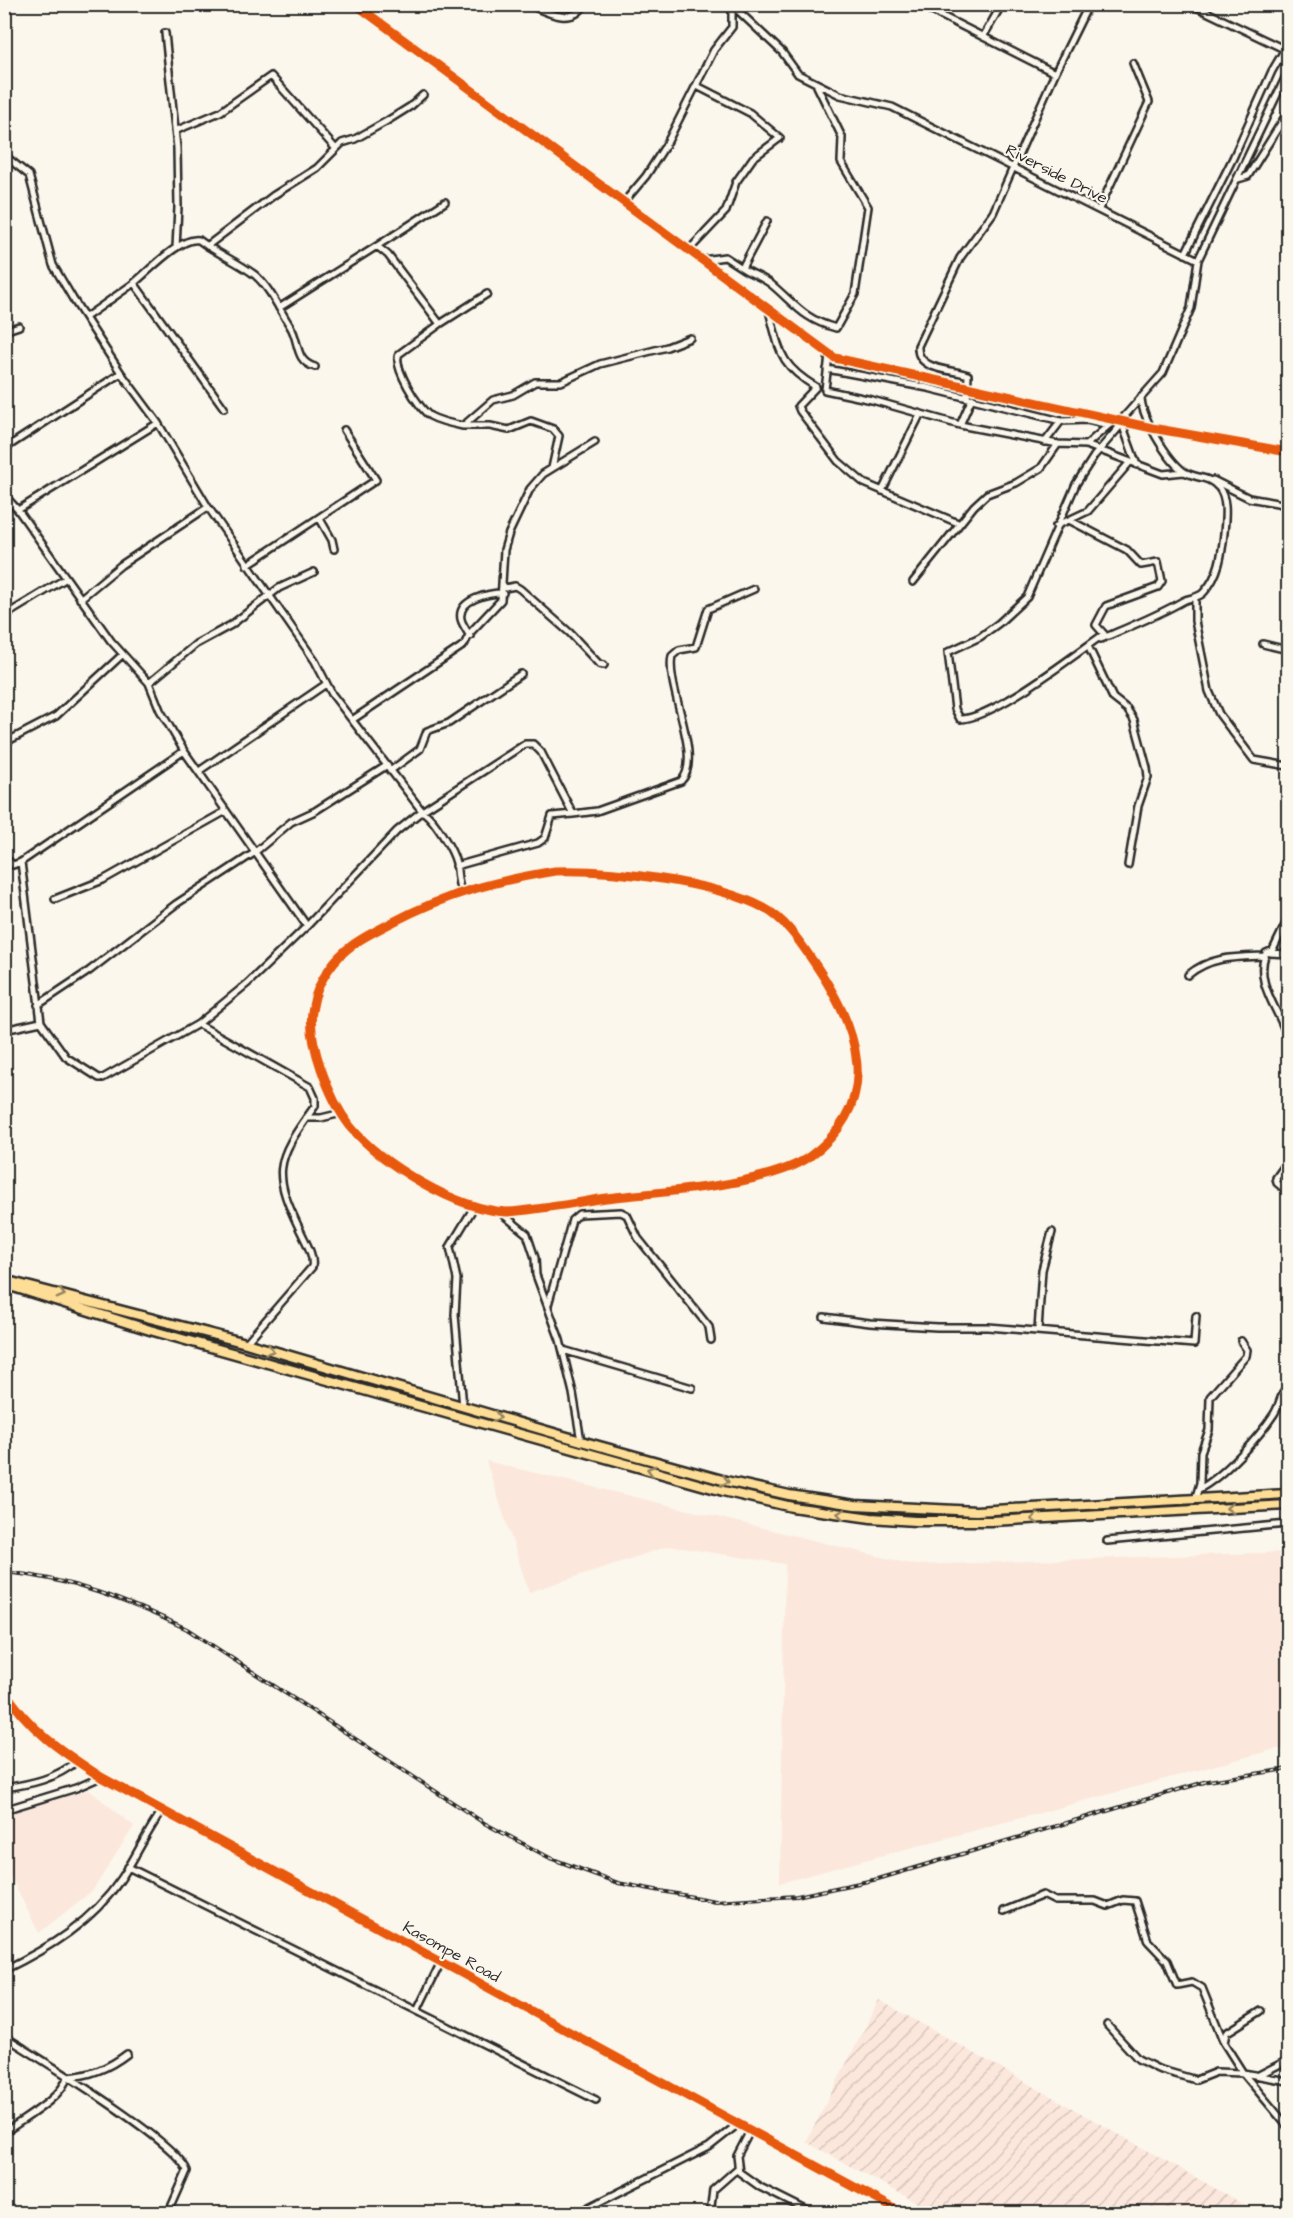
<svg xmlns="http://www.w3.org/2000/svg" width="1293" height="2218" viewBox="0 0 1293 2218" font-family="'Architects Daughter',sans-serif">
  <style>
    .built { fill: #fce7dc }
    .industrial { fill: url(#industrial-furrows) }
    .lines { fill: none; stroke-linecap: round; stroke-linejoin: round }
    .minor-casing { stroke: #2b2b2b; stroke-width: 10 }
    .highway-casing { stroke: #2b2b2b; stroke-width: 13 }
    .minor { stroke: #fbf7ec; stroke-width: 5 }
    .highway { stroke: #fedd96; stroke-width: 8 }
    .rail-casing { stroke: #2b2b2b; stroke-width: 4 }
    .rail { stroke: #fbf7ec; stroke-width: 1.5; stroke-dasharray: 4.5; stroke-linecap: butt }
    .cycleway-casing { stroke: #fbf7ec; stroke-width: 13 }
    .cycleway { stroke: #e8590c; stroke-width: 9 }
    .oneway { stroke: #948460 }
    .labels { text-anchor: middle; stroke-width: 4.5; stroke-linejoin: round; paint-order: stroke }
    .street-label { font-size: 16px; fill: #2b2b2b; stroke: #fbf7ec }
  </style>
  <defs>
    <pattern id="industrial-furrows" width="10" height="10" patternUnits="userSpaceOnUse" patternTransform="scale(1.5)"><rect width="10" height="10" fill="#fce7dc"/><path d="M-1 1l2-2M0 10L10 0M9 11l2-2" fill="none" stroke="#d8c6bd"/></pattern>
  </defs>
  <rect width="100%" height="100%" fill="#fbf7ec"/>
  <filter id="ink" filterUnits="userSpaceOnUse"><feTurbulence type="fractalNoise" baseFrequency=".0167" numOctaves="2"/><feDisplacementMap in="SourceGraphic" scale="12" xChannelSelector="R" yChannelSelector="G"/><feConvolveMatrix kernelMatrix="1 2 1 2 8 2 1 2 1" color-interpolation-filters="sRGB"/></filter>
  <g filter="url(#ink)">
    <path class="built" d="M486,1461l429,104 373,-13v197h-12l-496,134 5,-319 -116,-18 -140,46z
      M89,1790l45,36 -41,64 -54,43 -34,-67v-52z"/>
    <path class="industrial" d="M879,2000l380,213h-323l-130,-71z"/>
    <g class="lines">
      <g class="minor-casing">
        <path id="minor" d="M355,4l480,354 317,70 136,24
          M528,4c18,8 44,23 57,0
          M731,4l51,48 16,22 42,21 52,12 306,153 90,-188
          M918,4l137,69
          M1190,4l98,47
          M939,15l7,-11
          M165,33l12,115 1,59 -2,41
          M983,37l15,-26 -1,-7
          M175,131l45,-19 51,-36 65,73
          M4,155l25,20 24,90 20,34 48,74 37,50 50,84 107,154 17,33 90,117c11,6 31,39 34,52 2,10 1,18 5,28
          M1238,179l10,-3 40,-64
          M624,202l22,-26 21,-33 47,-93 18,-23v-21
          M1099,209l50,-107 -16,-39
          M767,221l-25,47c9,6 20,9 29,16 23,19 33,36 65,44l19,-34 13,-87 -27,-45 1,-25 -25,-51
          M207,246l67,-51 43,-27 25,-25 13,-4 32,-18 24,-15 12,-11
          M377,246l68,-44
          M689,250l37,-39 10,-29 17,-24 27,-20 -30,-25 -53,-27
          M1185,254l48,-96 39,-87 13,-22
          M703,260l22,-3 17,11
          M134,283c14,-11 47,-47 65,-43 17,13 39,22 56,35 15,13 24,34 35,51 10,15 4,35 25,41
          M279,308l98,-62 11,9 52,69 47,-30
          M769,311c11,39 9,53 47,76l-18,19 2,5 38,50 26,22 94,40
          M86,317l48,-34 90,125
          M440,324l-41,30c-7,12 20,55 31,62 9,5 23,8 33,10l30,-26 20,-5 22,-13h26l39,-18 67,-17 23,-9
          M4,331l15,-5
          M829,355l-4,35 47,10 88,25
          M827,369l101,19 133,33 26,-1 22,5
          M967,397l1,-22c-16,-6 -52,-4 -50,-29l42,-88 33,-45 62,-140 34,-69
          M972,398l-12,27 98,19 28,1 77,29 21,-2
          M1122,424l15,41
          M463,426h27l19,4 22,-9 22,8 6,7 -7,32
          M1045,442l16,-21
          M1086,445l23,-20 13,-6 41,-46 28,-65 7,-48
          M4,449l117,-76
          M1213,480l36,18 39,7
          M882,491l38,-76
          M4,495l14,15 93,131 38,42 11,27 24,41 123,175
          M18,510l140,-87
          M320,519l12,21 2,9
          M1071,521l56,29 14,15 17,-3 4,19 -4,6 -52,19 -10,19 8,9c-30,21 -111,85 -144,85l-5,-10 -7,-57 32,-15 19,-14 28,-26 49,-113 18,-28 28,-32
          M1056,526l32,-15 42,-49
          M247,565l129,-85 -32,-50
          M913,582l61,-76 13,-12 29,-11 25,-15 17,-24
          M503,585l2,3 10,-2 5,3 50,44 29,31 5,1
          M1195,598v23l14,70 10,23 35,46 34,6
          M80,599l41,-34 87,-58
          M4,616l61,-37
          M470,636c-3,-5 -8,-12 -9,-17 -4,-20 29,-26 42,-26
          M1101,639c28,-12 56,-23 82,-38 7,-4 15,-2 21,-9 15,-16 18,-38 20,-59 1,-13 4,-34 -5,-45 -10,-13 -25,-9 -36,-17 -16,-12 -42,-55 -42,-74
          M1263,644l25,6
          M1088,646l25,52 14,11 7,11 13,48 1,9 -10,29 -10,59
          M149,683l47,-39 35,-19 48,-37 35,-16
          M352,720l112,-75 6,-12 31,-33 3,-50 5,-17 21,-44 13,-15 52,-32
          M4,743l52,-27 66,-61
          M199,771l127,-87
          M390,771l30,-22 7,-18 22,-8 72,-49
          M4,857l9,8 8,-3 163,-111
          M21,862l20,160 25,35 33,21h4l95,-54 50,-41 59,-57 90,-95 25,-20 103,-67h8l8,8 32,62 24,-3 84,-30c23,-22 -16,-95 -9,-125l7,-6 17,-3 12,-38 46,-20
          M456,866l82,-23 7,-5 7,-22 21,-2
          M555,871c55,-2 161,11 209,37 21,11 36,34 49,53 45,65 73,140 -4,196 -41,29 -151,35 -203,41 -33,5 -66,12 -99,14 -50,-2 -126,-48 -157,-86 -20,-26 -45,-87 -37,-120 2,-13 9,-27 16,-37 15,-23 39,-34 62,-46 55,-29 103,-42 164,-52z
          M55,899l48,-19 123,-69
          M1288,919l-15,31 -7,3c-12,28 11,54 20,80 3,10 2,22 2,33
          M1270,953l18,1
          M1188,975c23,-19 48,-18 77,-19
          M38,1005l51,-34 87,-67 78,-51 37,-31 24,-11 71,-45
          M198,1024l112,63 5,11v8c-42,57 -43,67 -12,130 5,10 11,21 9,31l-66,76
          M4,1030l37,-8
          M306,1118h15l21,-5
          M1288,1161l-12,17 1,5 11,9
          M500,1212l27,22 8,24 1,17 24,65 13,53 8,48
          M548,1305l24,-85 7,-6 42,-2 6,3 11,23 71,89 2,13
          M824,1317l46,6 67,4h51l206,17 2,-28
          M1038,1330l4,-60 10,-38
          M563,1350l129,38
          M463,1407l-8,-92 2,-36 -7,-32 24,-40
          M1199,1489c24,-12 60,-52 75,-75 6,-9 7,-22 14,-29
          M1195,1500l5,-17 1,-31 8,-22 1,-33 36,-41 1,-6 -6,-9
          M1107,1541l181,-17
          M4,1689c23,40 60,64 97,88l803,437
          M4,1788c27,-4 52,-9 73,-27
          M4,1810l72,-22 25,-11
          M128,1867l468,233
          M1004,1911l39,-16 12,6h40l13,5 15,-6 12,1 13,40 19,20 10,24 15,-3 10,6 22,55
          M4,1970c45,-22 88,-48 117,-91 15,-22 25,-46 41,-68
          M417,2011l24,-49
          M1261,2011l-35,22 -2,10 19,30 45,54
          M1107,2025l31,34 20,10 38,11 20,-8 27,1 45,8
          M4,2036c33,21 174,106 183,135l-19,43
          M1259,2075l29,-15
          M750,2131l-13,25 2,16 21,15 54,27
          M4,2133c17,-13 59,-35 63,-56 24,-1 42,-9 60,-23
          M597,2205l3,9
          M585,2214l1,-5 123,-62 29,-23
          M710,2214l3,-24 25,-22"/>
      </g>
      <g class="highway-casing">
        <path id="highway" d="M4,1280l242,63 335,98 145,40 63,14 66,10 121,6 312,-17
          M4,1284l146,46 573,161 69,16 79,11 44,3h76l297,-16"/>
      </g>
      <use href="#minor" class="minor"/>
      <use href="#highway" class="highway"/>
      <g class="rail-casing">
        <path id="rail" d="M4,1572c66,6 124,29 183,57l297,194 66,35 68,25 97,18 82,-5 81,-17 330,-98 80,-12"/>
      </g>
      <use href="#rail" class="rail"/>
      <g class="cycleway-casing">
        <path id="cycleway" d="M355,4l480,354 317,70 136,24
          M555,871c55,-2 161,11 209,37 21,11 36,34 49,53 45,65 73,140 -4,196 -41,29 -151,35 -203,41 -33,5 -66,12 -99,14 -50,-2 -126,-48 -157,-86 -20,-26 -45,-87 -37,-120 2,-13 9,-27 16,-37 15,-23 39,-34 62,-46 55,-29 103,-42 164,-52z
          M4,1689c23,40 60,64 97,88l803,437"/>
      </g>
      <use href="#cycleway" class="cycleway"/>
    </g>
    <defs><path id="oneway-chevron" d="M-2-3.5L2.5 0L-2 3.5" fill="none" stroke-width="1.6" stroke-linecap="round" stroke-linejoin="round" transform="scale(1.5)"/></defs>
    <g class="oneway">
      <use href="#oneway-chevron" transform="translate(61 1294) rotate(15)"/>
      <use href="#oneway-chevron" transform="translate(270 1350) rotate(17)"/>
      <use href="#oneway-chevron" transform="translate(497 1417) rotate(15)"/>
      <use href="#oneway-chevron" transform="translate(651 1470) rotate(-164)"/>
      <use href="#oneway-chevron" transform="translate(725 1481) rotate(14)"/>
      <use href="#oneway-chevron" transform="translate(1230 1508) rotate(177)"/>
      <use href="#oneway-chevron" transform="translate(841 1514) rotate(-172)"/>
      <use href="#oneway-chevron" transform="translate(1035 1519) rotate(177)"/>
    </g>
  </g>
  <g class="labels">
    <g class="street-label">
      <text transform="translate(1057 173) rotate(27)" y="6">Riverside Drive</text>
      <text transform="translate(452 1951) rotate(29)" y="6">Kasompe Road</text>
    </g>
  </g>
  <rect width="1293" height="2218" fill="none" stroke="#fbf7ec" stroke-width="24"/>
  <rect x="12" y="12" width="1269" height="2194" fill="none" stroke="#2b2b2b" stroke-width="2" filter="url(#ink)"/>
</svg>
